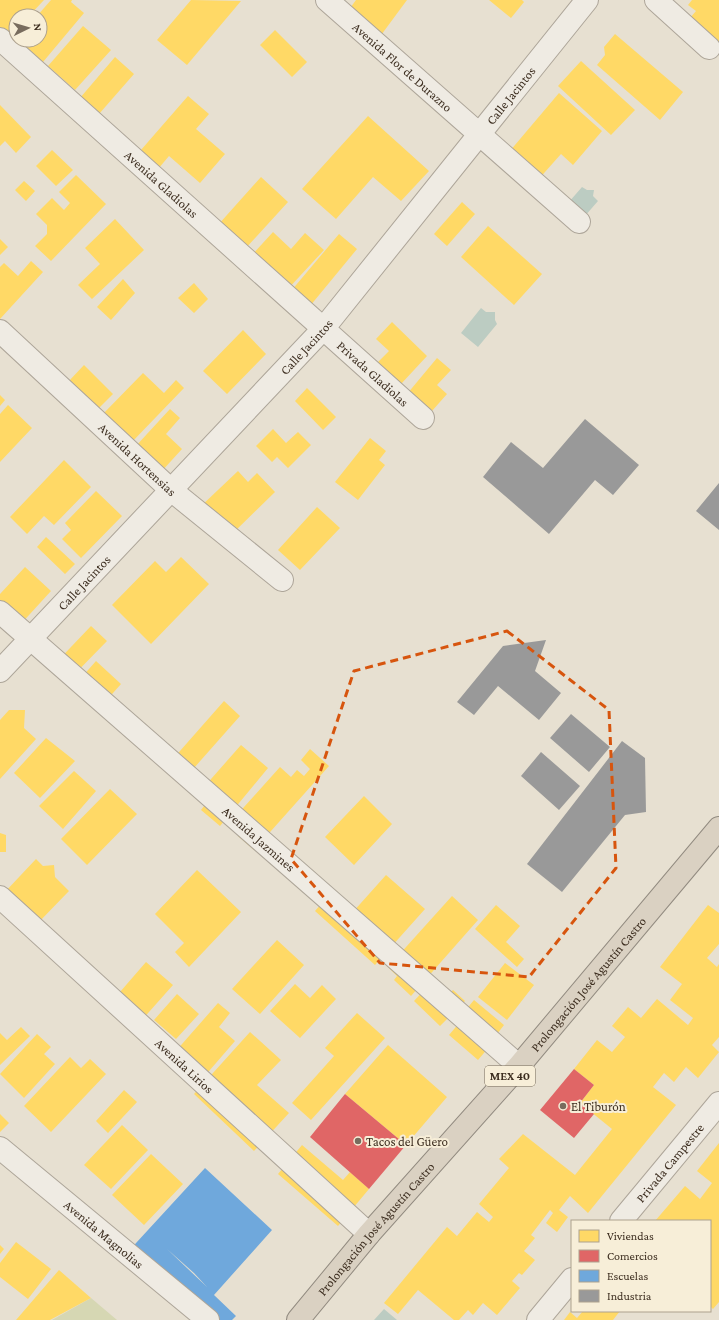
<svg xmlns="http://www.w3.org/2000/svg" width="719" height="1320" viewBox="0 0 719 1320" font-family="'Crimson Pro',serif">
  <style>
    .green { fill: #d6d7b3 }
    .water { fill: #bcccc2 }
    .homes { fill: #ffd966 }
    .shops { fill: #e06666 }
    .schools { fill: #6fa8dc; fill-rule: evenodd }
    .industry { fill: #999 }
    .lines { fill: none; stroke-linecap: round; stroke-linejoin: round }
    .minor-casing { stroke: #ada599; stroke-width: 24 }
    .highway-casing { stroke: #928b80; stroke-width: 24 }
    .minor { stroke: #efebe3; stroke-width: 22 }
    .highway { stroke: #dad1c2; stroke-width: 22 }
    .marked { fill: none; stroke: #d7550e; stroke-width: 3; stroke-dasharray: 8 5; stroke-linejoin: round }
    .poi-dot { fill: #786c5e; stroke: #f7eed8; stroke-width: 1.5 }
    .labels { text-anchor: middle; stroke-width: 4; stroke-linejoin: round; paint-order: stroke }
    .shield { fill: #f7eed8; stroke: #756857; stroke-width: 1 }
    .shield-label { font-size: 12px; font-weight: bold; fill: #3d2e20 }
    .street-label { font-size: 13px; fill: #3d2e20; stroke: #f7eed8 }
    .poi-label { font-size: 13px; fill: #3d2e20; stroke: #f7eed8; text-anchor: start }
  </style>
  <rect width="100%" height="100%" fill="#e7e0d1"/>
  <path class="green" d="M91,1298l26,22h-65z"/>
  <path class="water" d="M582,187l5,3h7l-1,6 5,5 -20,23 -16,-14z
    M481,308l5,4h9v8l2,4 -19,23 -17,-14z
    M384,1309l13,11h-23z"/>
  <path class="homes" d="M0,0h44l-15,16h-13v14l-7,8 -9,-9z
    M51,0h21l-1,2 13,11 -41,49 -25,-22h22v-24h-3z
    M191,0l50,1 -54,64 -30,-25z
    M356,0h51l-34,46 -33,-24z
    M489,0h33l2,2 -13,16z
    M692,0h27v48l-29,-30 6,-7 -8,-6z
    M83,26l28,24 -36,40 -27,-24z
    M275,30l32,32 -15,15 -32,-32z
    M615,34l68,58 -23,28 -63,-55 8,-10 -1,-8z
    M115,57l19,17 -35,40 -19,-16z
    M581,61l54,49 -24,25 -53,-49z
    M559,93l43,38 -29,34 -12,-11 -32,36 -30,-26z
    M188,96l21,18 -13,15 29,25 -25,29 -31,-27 -16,19 -19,-17z
    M0,105l31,32 -15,16 -11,-12 -5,5z
    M368,116l61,55 -28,30 -28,-24 -37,42 -34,-30z
    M52,150l21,20 -17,16 -20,-20z
    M76,175l30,29 -55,57 -16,-15 12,-12v-9l-11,-11 16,-16 12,12 6,-7 -11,-11z
    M261,177l27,25 -43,47 -27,-24z
    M24,181l11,10 -9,10 -11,-11z
    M462,202l13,12 -28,32 -13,-12z
    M115,219l29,31 -52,49 -14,-14 22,-21 -15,-16z
    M488,226l54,48 -28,31 -53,-48z
    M273,232l18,17 14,-16 19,17 -37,40 -36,-34z
    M339,234l18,15 -47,57 -19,-15z
    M0,239l8,8 -8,8z
    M31,261l12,11 -43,47v-52l4,-4 14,13z
    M123,279l12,14 -24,27 -14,-13z
    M194,283l14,16 -14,14 -16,-15z
    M392,322l35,34 -26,28 -23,-22 11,-11 -13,-12z
    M243,330l23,24 -39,40 -24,-23z
    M437,358l14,12 -14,15 10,9 -23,26 -22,-20z
    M84,365l29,29 -16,16 -29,-28z
    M143,373l21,20 12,-13 8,8 -53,55 -29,-28z
    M307,388l29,29 -13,13 -28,-29z
    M0,395l5,5 -5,6z
    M8,405l24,23 -32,34v-48z
    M170,409l10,9 -14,16 16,15 -21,23 -26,-25z
    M273,429l13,14 12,-11 13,13 -23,23 -11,-11 -5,5 -16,-16z
    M370,438l16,13 -7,9 6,5 -27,35 -23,-18z
    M64,460l27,27 -37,38 -10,-9 -17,18 -17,-17z
    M238,471l10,11 9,-9 18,19 -47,46 -29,-30z
    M96,491l26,25 -41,42 -19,-19 9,-9 -6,-7z
    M317,507l23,21 -40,42 -22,-20z
    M46,537l29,27 -10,10 -28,-27z
    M181,557l28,27 -58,60 -39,-39 43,-44 11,11z
    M25,567l26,24 -32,35 -19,-18v-14z
    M91,626l16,15 -42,43 -15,-15z
    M96,661l25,23 -24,27 -18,-16 2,-17z
    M224,701l16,15 -46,52h-29z
    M9,710h16l-1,18 12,11 -36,40v-59z
    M46,738l29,23 -35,37 -26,-25z
    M241,745l27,23 -48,58 -19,-16 10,-13 -7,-10z
    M310,749l19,17 -75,84 -16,-14 8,-9 -11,-10 45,-50 11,10 6,-7 7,6 6,-7 -9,-9z
    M74,771l22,20 -33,38 -24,-23z
    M110,789l27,25 -50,51 -26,-26z
    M364,796l28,28 -38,41 -29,-28z
    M0,833l6,2v17h-6z
    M36,859l7,7 11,-1 1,12 14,14 -32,33 -33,-31z
    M197,870l44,42 -52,55 -14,-15 9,-9 -29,-29z
    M386,875l39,34 -50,56 -60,-54 15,-17 22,19z
    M452,896l26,24 -67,76 -17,-16 3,-4 -9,-9z
    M496,905l24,21 -14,16 18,17 -7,8 -42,-38z
    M708,905l11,8v31l-12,14 10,9 2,-3v73l-7,8 7,7 -21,26 -12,-11 -12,15 -10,-9 -11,14 23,18 -88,108 -18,-17 -11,14 9,7 -11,15 -11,-9 7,-10 -3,-3 -19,25 4,3 -11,13 11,9 -13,15 -3,-2 -7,8 8,7 -23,27 -14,-12 -10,12 -5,-5 -9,10h-5l-36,-30 -20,24 -14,-11 63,-76 10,9 20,-24 12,10 4,-5 -14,-13 30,-36 -10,-9 24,-25 52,41 37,-46 -32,-26 14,-18 -20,-16 23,-29 15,12 13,-15 -13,-11 16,-19 13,11 16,-19 31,26 5,-7 -23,-18 12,-16 -22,-17z
    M277,940l27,25 -44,49 -28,-25z
    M146,962l27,23 -40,45 -26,-23z
    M505,963l29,22 -27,35 -29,-23z
    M295,984l15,14 12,-13 14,14 -36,39 -30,-27z
    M428,986l15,14 10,-10 12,11 -25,25 -26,-25z
    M177,994l22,20 -23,25 -22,-19z
    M474,1000l30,25 -13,17 -31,-25z
    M218,1003l12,10 -11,14 16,14 -38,44 -29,-25z
    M357,1013l28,25 -74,82 -19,-17 42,-47 -9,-8z
    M460,1022l29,25 -11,13 -29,-25z
    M21,1027l9,9 -30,29v-32l7,7z
    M250,1032l31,28 -24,25 32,28 -35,38 -60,-57z
    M37,1034l14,13 -7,7 11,10 -31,34 -24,-24z
    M388,1045l59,52 -41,48 -61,-51z
    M70,1057l11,11 9,-9 16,15 -55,58 -27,-26z
    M124,1090l13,12 -29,31 -12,-12z
    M0,1114l9,9 -9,9z
    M122,1125l26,25 -37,39 -27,-24z
    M719,1143v159l-6,7 -3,-3v-85h-55l30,-35 15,13 12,-16 -15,-12z
    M302,1145l41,35 7,-8 19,17 -31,37 -60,-52z
    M151,1154l32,30 -39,41 -32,-30z
    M16,1242l35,27 -23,30 -28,-22v-14z
    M0,1245l4,4 -4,5z
    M59,1270l32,28 -41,22h-34z
    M583,1311h37l-7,9h-49l6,-8 7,6z"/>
  <path class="shops" d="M574,1069l20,16 -14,18 14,11 -20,24 -34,-28z
    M345,1094l61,51 -37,44 -59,-52z"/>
  <path class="schools" d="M205,1168l67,62 -58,65 22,21 -4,4h-38l-69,-65zM167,1249l27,24 13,14z"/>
  <path class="industry" d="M585,419l54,46 -26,30 -18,-15 -46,54 -66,-57 28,-35 32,26z
    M719,483v47l-23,-19z
    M546,640l-11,31 26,22 -22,27 -41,-34 -24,29 -17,-13 46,-56z
    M571,714l39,33 -21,25 -39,-34z
    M622,741l23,17 1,54 -21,3 -63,77 -35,-28z
    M541,752l39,34 -21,24 -38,-34z"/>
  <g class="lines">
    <g class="minor-casing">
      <g id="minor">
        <path id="s1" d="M327,0l252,222"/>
        <path d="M656,0l53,48"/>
        <path id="s2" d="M0,39l423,379"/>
        <path id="s3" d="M0,331l171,159 111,90"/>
        <path id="s4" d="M0,612l519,454"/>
        <path id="s5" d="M0,671l323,-342 264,-329"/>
        <path id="s6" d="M0,897l369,337"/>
        <path id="s7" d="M0,1148l208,172"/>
        <path id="s8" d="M621,1221l98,-118"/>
        <path d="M538,1320l34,-41"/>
      </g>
    </g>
    <g class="highway-casing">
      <g id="highway">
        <path id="s9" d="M298,1320l71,-86 150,-168 200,-238"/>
      </g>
    </g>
    <use href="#minor" class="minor"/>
    <use href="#highway" class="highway"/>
  </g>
  <path class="marked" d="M507,631l102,79 7,158 -87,109 -149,-14 -89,-104 63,-188z"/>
  <g class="poi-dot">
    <circle cx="563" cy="1106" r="4"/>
    <circle cx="358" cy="1141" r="4"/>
  </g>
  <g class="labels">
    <rect class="shield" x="485" y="1066" width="50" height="20" rx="3"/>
    <g class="shield-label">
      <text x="510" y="1080">MEX 40</text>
    </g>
    <g class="street-label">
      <text dy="5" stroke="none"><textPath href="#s1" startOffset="101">Avenida Flor de Durazno</textPath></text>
      <text dy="5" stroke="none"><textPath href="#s5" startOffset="770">Calle Jacintos</textPath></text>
      <text dy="5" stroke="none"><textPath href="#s2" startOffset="217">Avenida Gladiolas</textPath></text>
      <text dy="5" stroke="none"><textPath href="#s5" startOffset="446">Calle Jacintos</textPath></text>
      <text dy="5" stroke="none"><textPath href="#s2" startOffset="501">Privada Gladiolas</textPath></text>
      <text dy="5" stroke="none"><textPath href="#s3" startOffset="188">Avenida Hortensias</textPath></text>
      <text dy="5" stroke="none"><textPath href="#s5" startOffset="122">Calle Jacintos</textPath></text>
      <text dy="5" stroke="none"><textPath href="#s4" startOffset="344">Avenida Jazmines</textPath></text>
      <text dy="5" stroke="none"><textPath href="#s9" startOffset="444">Prolongación José Agustín Castro</textPath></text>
      <text dy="5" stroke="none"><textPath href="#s6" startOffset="250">Avenida Lirios</textPath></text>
      <text dy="5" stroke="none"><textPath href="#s8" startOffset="76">Privada Campestre</textPath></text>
      <text dy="5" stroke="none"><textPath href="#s9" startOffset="120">Prolongación José Agustín Castro</textPath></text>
      <text dy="5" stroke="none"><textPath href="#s7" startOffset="135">Avenida Magnolias</textPath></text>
    </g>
    <g class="poi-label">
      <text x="571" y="1111">El Tiburón</text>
      <text x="366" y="1146">Tacos del Güero</text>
    </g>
  </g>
  <rect x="571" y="1220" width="140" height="92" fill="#f7eed8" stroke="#ada18e"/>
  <rect x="579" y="1230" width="20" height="12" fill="#ffd966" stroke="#ada18e"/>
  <text x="607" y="1240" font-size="12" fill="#3d2e20">Viviendas</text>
  <rect x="579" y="1250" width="20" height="12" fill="#e06666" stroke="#ada18e"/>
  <text x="607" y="1260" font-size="12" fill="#3d2e20">Comercios</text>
  <rect x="579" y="1270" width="20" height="12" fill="#6fa8dc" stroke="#ada18e"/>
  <text x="607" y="1280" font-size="12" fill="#3d2e20">Escuelas</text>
  <rect x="579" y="1290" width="20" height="12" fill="#999999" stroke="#ada18e"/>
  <text x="607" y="1300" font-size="12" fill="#3d2e20">Industria</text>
  <g transform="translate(28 28) rotate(85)"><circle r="19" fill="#f7eed8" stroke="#ada18e"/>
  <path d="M0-3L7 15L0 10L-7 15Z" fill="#786c5e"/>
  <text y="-6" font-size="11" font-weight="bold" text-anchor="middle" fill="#3d2e20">N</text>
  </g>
</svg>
